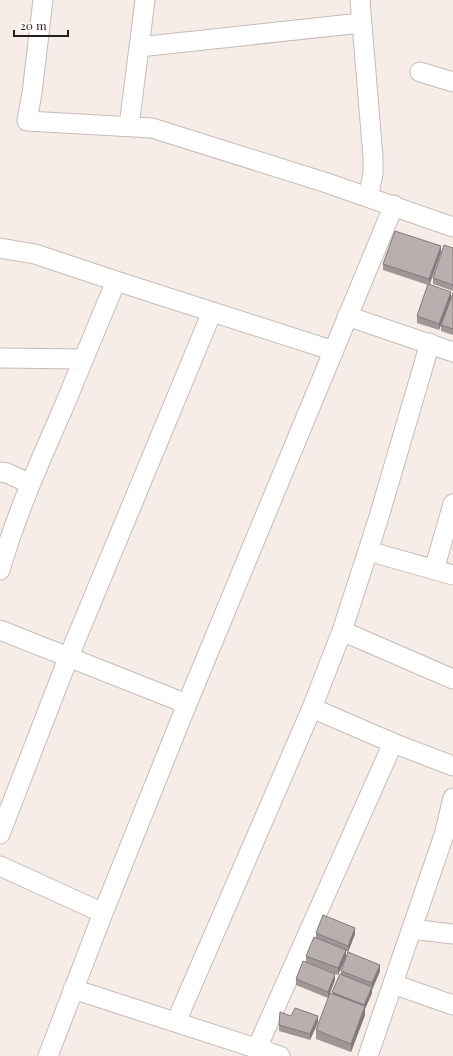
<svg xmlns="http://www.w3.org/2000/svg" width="453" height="1056" viewBox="0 0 453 1056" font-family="'Playfair Display',serif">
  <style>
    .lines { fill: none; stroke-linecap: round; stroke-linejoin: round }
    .minor-casing { stroke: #c5bcb8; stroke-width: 21 }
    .minor { stroke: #fff; stroke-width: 19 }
    .wall { fill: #9f9696 }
    .shaded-wall { fill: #827a7a }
    .building { fill: #b9afae; stroke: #827a7a }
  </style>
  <rect width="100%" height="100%" fill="#f6ece8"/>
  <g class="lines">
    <g class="minor-casing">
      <path id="minor" d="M43,0l-11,93 -5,28 125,7 172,54 129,45
        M360,0l13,157v17l-5,23
        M139,47l222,-24
        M420,72l33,10
        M129,126l16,-126
        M0,248l35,6 81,27 218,70
        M347,316l106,36
        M0,358l84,1
        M0,472l7,1 23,11
        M368,551l85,24
        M0,570c16,-55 39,-107 62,-159 18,-43 36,-86 54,-130
        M434,570l19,-66
        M0,630l187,74
        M342,631l111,48
        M312,708l81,35 60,23
        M0,834l69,-178 143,-344
        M0,866l103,47
        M412,929l41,5
        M393,984l60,21
        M73,989l207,67
        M176,1022l136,-314 30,-77 36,-111 52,-177
        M257,1048l136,-305
        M48,1056l55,-143 84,-209 207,-499
        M368,1056l76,-221 9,-37"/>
    </g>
    <use href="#minor" class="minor"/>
  </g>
  <path class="wall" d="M453,248v43l-20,-7v-6z
    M441,252l-11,32 21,14 -12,32 -22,-7v-7l11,-31 -45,-15v-6z
    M453,293v42l-12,-4v-6z
    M316,933l39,1 -7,18 -2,-1v6l-8,18 -32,-13v-6l10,-18z
    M341,971h39l-8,19v-1v4l-7,16v6l-14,37 -35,-13v-9l25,-56z
    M296,979l39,1 -7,18 -32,-13z
    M291,1016l27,6 -8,18 -31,-9v-6z"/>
  <path class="shaded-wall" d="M441,246v6l-12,33v-6z
    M451,292v6l-12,32v-6z
    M355,928v6l-7,18v-6z
    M346,950v7l-8,18v-7z
    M380,965v6l-8,19v-7z
    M335,974v6l-7,18v-6z
    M372,987v6l-7,16v6l-14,37v-8l13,-39z
    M318,1016v6l-8,18v-6z"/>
  <path class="building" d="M395,231l46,15 -12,33 -46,-15z
    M444,245l9,3v37l-20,-7z
    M428,284l23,8 -12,32 -22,-8z
    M453,293v36l-12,-4z
    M323,915l32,13 -7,18 -32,-13z
    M314,937l32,13 -8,18 -32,-12z
    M348,952l32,13 -8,18 -31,-12z
    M303,961l32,13 -7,18 -32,-13z
    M340,974l32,13 -8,18 -32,-13z
    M330,993l35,13 -14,38 -35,-14z
    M295,1008l23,8 -8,18 -31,-9 1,-13 11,4z"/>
  <path d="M14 30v6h54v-6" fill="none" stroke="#221f1d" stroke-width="2"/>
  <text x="20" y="30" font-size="12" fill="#221f1d" stroke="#fffbf9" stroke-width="3" paint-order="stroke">20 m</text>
</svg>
